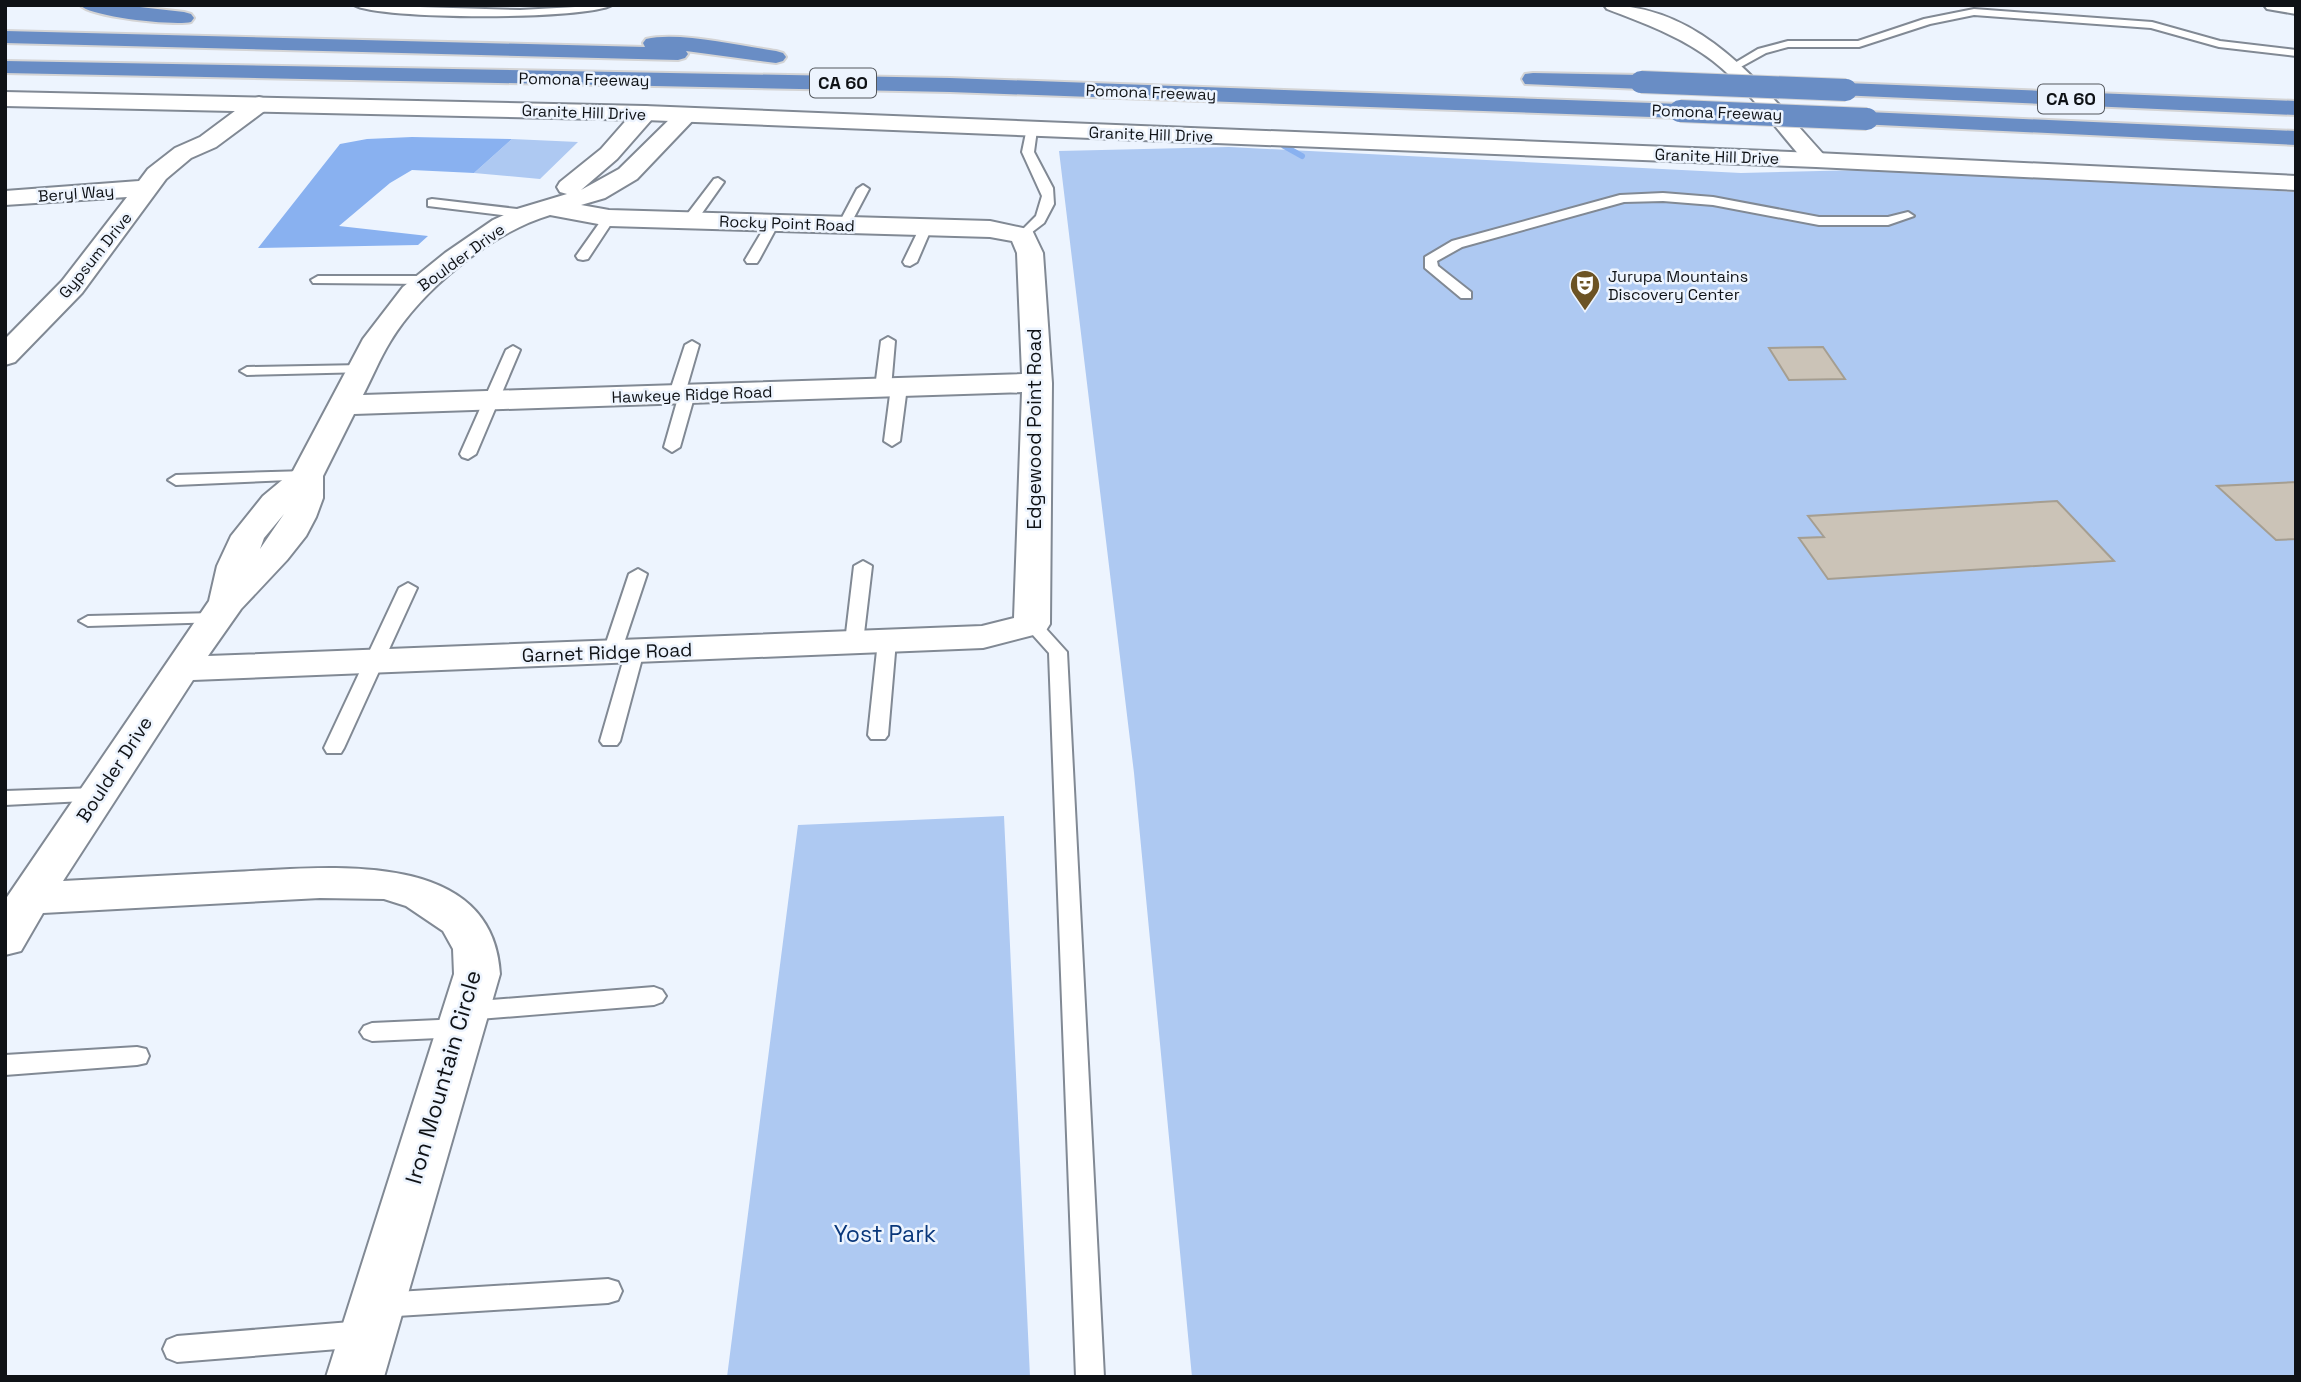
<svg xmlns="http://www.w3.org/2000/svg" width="2301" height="1382" viewBox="0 0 2301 1382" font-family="'Space Grotesk',sans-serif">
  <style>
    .green { fill: #aec9f2 }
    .water { fill: #89b1f0 }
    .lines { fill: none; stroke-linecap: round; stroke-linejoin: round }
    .stream { stroke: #89b1f0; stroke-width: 6 }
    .building { fill: #cbc3b7; stroke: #a59e91; stroke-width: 2 }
    .lane-casing { stroke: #818994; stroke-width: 4 }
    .street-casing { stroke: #818994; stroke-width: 4 }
    .secondary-casing { stroke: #818994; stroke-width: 4 }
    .highway-casing { stroke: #d4d4d5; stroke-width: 4 }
    .lane { fill: #fff; fill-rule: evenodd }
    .street { fill: #fff; fill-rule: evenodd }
    .secondary { fill: #fff; fill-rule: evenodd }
    .highway { fill: #698dc5; fill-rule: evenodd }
    .highway-bridge-casing { stroke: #d4d4d5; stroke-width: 24; stroke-linecap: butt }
    .highway-bridge { stroke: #698dc5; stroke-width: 22 }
    .labels { text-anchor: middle; stroke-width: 5; stroke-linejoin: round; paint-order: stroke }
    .far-street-label { font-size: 16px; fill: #0f1216; stroke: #edf4fe }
    .far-poi-label { font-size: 16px; fill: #0f1216; stroke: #edf4fe; text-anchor: start }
    .shield { fill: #edf4fe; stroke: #52565c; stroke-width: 2 }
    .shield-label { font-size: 18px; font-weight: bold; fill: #0f1216 }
    .street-label { font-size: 19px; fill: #0f1216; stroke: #edf4fe }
    .near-street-label { font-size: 23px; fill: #0f1216; stroke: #edf4fe }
    .near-park-label { font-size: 23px; fill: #09377b; stroke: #edf4fe }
  </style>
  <rect width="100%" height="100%" fill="#edf4fe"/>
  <path class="green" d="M512,139l66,3 -38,37 -66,-6z
    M1229,147l512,26 121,-3 434,22v1185h-1104l-58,-604 -75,-622z
    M1004,816l26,561h-303l71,-552z"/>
  <path class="water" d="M412,137l100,2 -38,34 -62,-3 -22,13 -51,43 89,10 -10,9 -160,3 82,-104 27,-5z"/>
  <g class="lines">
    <path class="stream" d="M1284,146l18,10"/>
  </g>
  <path class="building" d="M1823,347l22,32 -56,1 -20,-32z
    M2296,482v57l-20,1 -59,-54z
    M2057,501l57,60 -286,18 -29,-41 25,-1 -16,-21z"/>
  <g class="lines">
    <g class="lane-casing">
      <path id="lane" d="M354,5l166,5 92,-5c-26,15 -233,15 -258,0z
        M1974,9l178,13 68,19 76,9v6l-77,-9 -68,-19 -177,-13 -44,9 -71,23h-71l-22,6 -29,16 -9,-2 30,-18 30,-8h70l66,-22z
        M1027,128l10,2 -3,22 19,36 1,16 -10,19 -21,16 -6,-4 19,-19 6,-20 -20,-44z
        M718,178l6,4 -29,41h-10v-6l29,-38z
        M863,185l6,4 -19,36 -6,4 -5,-1 -1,-3 19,-36z
        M1663,193l50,4 106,20h69l20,-5 6,4 -26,9h-69l-106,-20 -50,-4 -39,1 -162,45 -25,14 1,5 33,26v6h-10l-36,-30v-11l27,-16 168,-46z
        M432,199l94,11 6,4 -6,4 -98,-12v-6z
        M609,214l6,4 -27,41 -5,1 -5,-1 -2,-3 29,-41z
        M773,219l6,4 -20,37 -2,3h-10l-2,-3 22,-37z
        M926,223l6,4 -15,35 -7,4 -5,-1 -2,-3 17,-35z
        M318,276h109l7,4 -7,4 -114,-1 -2,-3z
        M888,337l7,4 -4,47 -8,5 -8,-5 6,-47z
        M692,341l7,4 -13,45 9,4 -15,53 -8,5 -8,-5 14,-49 -9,-4 16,-49z
        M513,346l7,4 -44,104 -8,5 -6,-2 -2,-3 46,-104z
        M363,365l7,4 -2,3 -121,3 -7,-4 7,-4z
        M899,382l8,5 -7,54 -8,5 -8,-5 7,-54z
        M307,471l8,5 -2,3 -137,6 -8,-5 8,-5z
        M863,561l9,5 -9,76 -9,6 -9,-6 9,-76z
        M638,569l9,5 -26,78 -9,6 -7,-2 -2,-4 26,-78z
        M408,583l9,5 -73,160 -3,5h-14l-3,-5 75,-160z
        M215,613l9,5 -3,4 -133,4 -9,-5 9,-5z
        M1032,619l6,1 29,32 37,725h-28l-27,-724 -26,-29z
        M887,635l9,6 -8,94 -3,4h-14l-3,-4 10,-94z
        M635,645l9,6 -24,90 -3,4h-14l-3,-4 26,-90z
        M97,788l7,2 3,5 -3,5 -99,5v-14z
        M654,987l8,3 4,6 -4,6 -8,3 -188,15 -8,-3 -4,-6 4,-6 8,-3z
        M461,1019l8,3 4,6 -4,6 -8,3 -89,4 -8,-3 -4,-6 4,-6 8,-3z
        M137,1047l9,2 3,7 -3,7 -9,2 -132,10v-20z
        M608,1279l10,3 4,9 -4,9 -10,3 -227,14 -10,-3 -4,-9 4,-9 10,-3z
        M363,1321l10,4 4,9 -4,9 -10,4 -186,15 -10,-4 -4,-9 4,-9 10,-4z"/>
    </g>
    <g class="street-casing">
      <path id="street" d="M1604,5c101,0 159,84 220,150l4,5 -4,5h-16c-31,-34 -58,-75 -95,-104 -31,-24 -69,-38 -106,-52z
        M2264,5h32v9l-29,-5z
        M259,97l8,2 3,5 -3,5 -51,38 -25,11 -25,21 -84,114 -67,69 -10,3v-26l57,-58 65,-84 -122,8v-14l134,-10 9,-12 27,-21 25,-11 51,-38z
        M645,106l8,2 3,5 -3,5 -36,41 -36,31 38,-21 60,-59h16l3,5 -61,64 -32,19 -24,7 28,5 381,11 42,9 11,23 9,130 -2,241 -5,8 -62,16 -790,32 -130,201c57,-3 113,-6 170,-9 89,-4 260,-27 267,102l-116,403h-58l128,-403 -1,-25 -10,-18 -37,-25 -22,-7 -64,-1 -277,15 -22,38 -16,4v-55l204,-299 8,-35 14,-30 32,-40 30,-25 70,-132 40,-52 42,-34 48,-33 24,-11 50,-15 -7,-2 -3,-5 3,-5 41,-33 36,-41zM550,215l59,11 381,11 22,4 5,12 5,121 -659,21c9,-17 17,-37 27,-53 31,-52 102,-110 160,-127zM1022,392l-8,226 -32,8 -774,30 33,-47 46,-49 19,-24 10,-19 7,-19v-22l31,-62zM284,514l-24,35 4,-11z"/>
    </g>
    <g class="secondary-casing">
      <path id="secondary" d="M5,92l640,14 1171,47 480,23v14l-480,-23 -1171,-47 -640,-14z"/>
    </g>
    <g class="highway-casing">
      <path id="highway" d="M80,5h42l62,7 7,2 3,4 -3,4c-17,4 -101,-5 -111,-17z
        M5,31l640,16 -2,-4 3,-4c32,-8 95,7 130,12l7,2 3,4 -3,4 -7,2 -90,-12 2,3 -3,4 -7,2 -673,-17z
        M5,61l945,17 730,26 8,2 3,5 -3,5 -8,2 -730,-26 -945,-19z
        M1533,73l108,2 8,2 3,5 -3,5 -8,2 -116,-5 -3,-5 3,-5z
        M1846,83l450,18v14l-458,-20 -3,-5 3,-5z
        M1867,112l429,19v14l-437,-21 -3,-5 3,-5z"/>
    </g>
    <use href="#lane" class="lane"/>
    <use href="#street" class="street"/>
    <use href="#secondary" class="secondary"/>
    <use href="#highway" class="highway"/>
    <g class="highway-bridge-casing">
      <path id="highway-bridge" d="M1641,82l205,8
        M1680,111l187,8"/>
    </g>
    <use href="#highway-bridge" class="highway-bridge"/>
  </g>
  <defs>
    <g id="theatre-pin" transform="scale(1.575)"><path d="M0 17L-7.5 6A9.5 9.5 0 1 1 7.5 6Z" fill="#6c5324" stroke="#edf4fe"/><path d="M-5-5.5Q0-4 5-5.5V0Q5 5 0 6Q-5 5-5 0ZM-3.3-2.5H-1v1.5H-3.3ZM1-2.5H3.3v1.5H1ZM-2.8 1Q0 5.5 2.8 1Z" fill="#fff"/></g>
  </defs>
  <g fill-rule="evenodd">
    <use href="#theatre-pin" x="1585" y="285"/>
  </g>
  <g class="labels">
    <g class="far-street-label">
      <text transform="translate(584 79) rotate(1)" y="6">Pomona Freeway</text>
      <text transform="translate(1151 92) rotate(2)" y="6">Pomona Freeway</text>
      <text transform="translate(584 112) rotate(2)" y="6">Granite Hill Drive</text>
      <text transform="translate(1717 112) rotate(2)" y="6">Pomona Freeway</text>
      <text transform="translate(1151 134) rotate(2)" y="6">Granite Hill Drive</text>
      <text transform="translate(1717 156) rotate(2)" y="6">Granite Hill Drive</text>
      <text transform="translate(76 193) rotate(-4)" y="6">Beryl Way</text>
      <text transform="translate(787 223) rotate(2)" y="6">Rocky Point Road</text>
      <text transform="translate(95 255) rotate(-51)" y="6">Gypsum Drive</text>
      <text transform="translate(461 257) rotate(-36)" y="6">Boulder Drive</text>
      <text transform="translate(692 394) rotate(-2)" y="6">Hawkeye Ridge Road</text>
    </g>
    <g class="far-poi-label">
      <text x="1608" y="282">Jurupa Mountains<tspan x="1608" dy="18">Discovery Center</tspan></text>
    </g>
    <g class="shield">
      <rect x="810" y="68.5" width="66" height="29" rx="5"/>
      <rect x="2038" y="84.5" width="66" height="29" rx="5"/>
    </g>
    <g class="shield-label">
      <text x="843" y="89">CA 60</text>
      <text x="2071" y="105">CA 60</text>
    </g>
    <g class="street-label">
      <text transform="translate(1034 429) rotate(-90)" y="7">Edgewood Point Road</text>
      <text transform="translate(607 652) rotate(-2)" y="7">Garnet Ridge Road</text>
      <text transform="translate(114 769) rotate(-57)" y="7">Boulder Drive</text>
    </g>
    <g class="near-street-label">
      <text transform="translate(443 1077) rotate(-74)" y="8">Iron Mountain Circle</text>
    </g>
    <g class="near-park-label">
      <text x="885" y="1242">Yost Park</text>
    </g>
  </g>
  <rect width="2301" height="1382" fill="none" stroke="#0f1216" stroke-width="14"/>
</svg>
